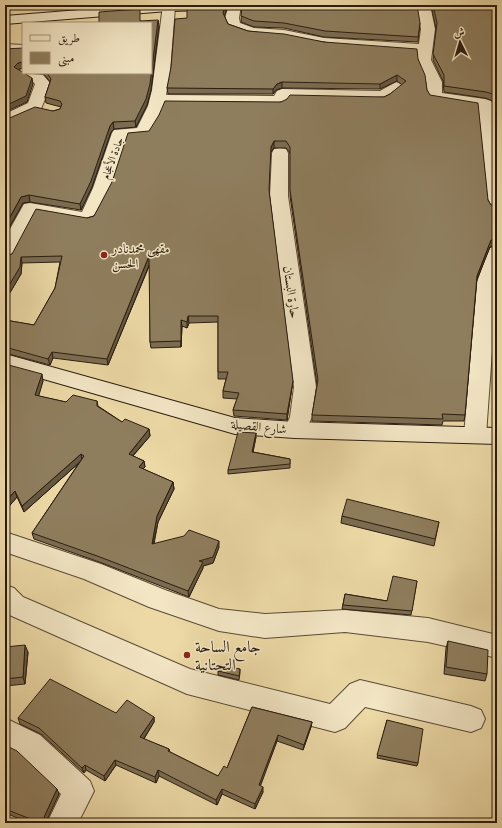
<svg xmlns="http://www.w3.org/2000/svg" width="502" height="828" viewBox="0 0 502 828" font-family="'IM FELL French Canon',Amiri,serif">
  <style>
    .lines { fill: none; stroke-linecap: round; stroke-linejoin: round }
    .street-casing { stroke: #5a4b36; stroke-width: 2 }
    .secondary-casing { stroke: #2a1c10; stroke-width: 2 }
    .street { fill: #f3e6c5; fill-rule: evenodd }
    .secondary { fill: #f3e6c5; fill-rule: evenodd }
    .wall { fill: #7b6c51; stroke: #2a1c10 }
    .shaded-wall { fill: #645842; stroke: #2a1c10 }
    .building { fill: #8f7e5e; stroke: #2a1c10 }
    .poi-dot { fill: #8f2418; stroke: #f3e6c5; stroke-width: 1.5 }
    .labels { text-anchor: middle; stroke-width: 3; stroke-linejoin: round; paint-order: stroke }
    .far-street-label { font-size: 11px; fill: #2a1c10; stroke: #f3e6c5 }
    .poi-label { font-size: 13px; fill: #2a1c10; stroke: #f3e6c5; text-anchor: start }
    .street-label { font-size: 13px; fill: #2a1c10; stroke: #f3e6c5 }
    .near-poi-label { font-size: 16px; fill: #2a1c10; stroke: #f3e6c5; text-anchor: start }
  </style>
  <rect width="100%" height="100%" fill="#ecd9a6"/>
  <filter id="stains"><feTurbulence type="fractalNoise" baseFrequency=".005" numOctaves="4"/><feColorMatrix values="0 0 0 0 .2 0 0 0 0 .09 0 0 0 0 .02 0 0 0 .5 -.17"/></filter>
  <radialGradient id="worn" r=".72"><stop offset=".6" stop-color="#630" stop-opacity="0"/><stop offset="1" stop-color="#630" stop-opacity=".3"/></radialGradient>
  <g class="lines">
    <g class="street-casing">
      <path id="street" d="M163,5h10l2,2 -5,66 -4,22 108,1 3,-5 5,-2 98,2 16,-9 5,2 3,3 -16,12 -5,2 -94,-2 -3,5 -5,2 -117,-1 -6,15 -10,16 -21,2 -16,50 -17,34 -6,1 -52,-9 -22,42 -2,4 -7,2v-24l19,-34 6,-1 52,9 11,-24 19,-55 2,-3 23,-2 11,-22 4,-16z
        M229,5h12l-2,13 1,5 14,5 30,2 40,8 95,6 2,-15 -5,-24h14l5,24 -4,31 11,22v11l43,6 6,2 2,3 4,33v74l-6,-1 -3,-4 -10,-98 -48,-8c-5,-6 -2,-12 -4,-19 -3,-10 -10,-17 -8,-28l-94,-7 -40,-8 -36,-3 -19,-6 -2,-3 -2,-8z
        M5,44l18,1v8l-18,-1z
        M23,69v4l20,2 8,9 -10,25 -36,17v-12l23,-11 7,-19c-5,-6 -14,-5 -18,-11l2,-3z
        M280,148l6,1 2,4v43l28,191 -4,30 -9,19 -8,2 -8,-2 -3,-6 6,-13 4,-30 -24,-191 2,-43 2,-4z
        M497,246v35l-11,154 -3,6 -8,2 -8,-2 -3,-6 13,-153 11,-30 2,-4z
        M5,532l96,32 64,26 54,19 46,5 80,-4 83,8 69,17v20l-4,2 -65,-15 -83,-10 -80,6 -46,-7 -70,-24 -65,-28 -79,-27z
        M5,585l9,3 9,9 167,72 140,35 20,-20 10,-4 111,26 10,4 4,9 -4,9 -10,4 -106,-25 -20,21 -10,4 -148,-38 -182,-81z
        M5,718l35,17 50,46 4,10 -16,32h-31l14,-29 -41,-39 -15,-8z"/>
    </g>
    <g class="secondary-casing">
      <path id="secondary" d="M142,5h124l-2,3 -5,1 -91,2 -163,13v-8z
        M5,354l230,64 60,4 202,6v16l-202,-6 -60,-4 -230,-66z"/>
    </g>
    <use href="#street" class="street"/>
    <use href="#secondary" class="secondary"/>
  </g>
  <path class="wall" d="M5,5h16l-16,1z
    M100,5h23l-23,2z
    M242,5l178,18 -2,19 -94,-5 -40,-9 -30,-1 -13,-5z
    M431,5h66v120l-3,-21 -3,-4 -6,-2 -41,-6 -1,-11 -10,-21 3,-31z
    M225,6l1,5 -2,4 4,9 20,7 76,11 94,17 9,31 61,110 3,5 6,1v39l-7,2 -13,32 -12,136 -1,6h-21l-1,4 -130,-4v-6l5,-30 -27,-189v-43l-4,-5h-12l-4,5 -1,38 23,196 -5,33 -53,-4 -1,-6 4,-11 -14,-1v-7l3,-12h-8v-57l-29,1 -2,5 -5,-2 -1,21 -30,1 -1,-6v-78l-42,101 -55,-7 -3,7 -45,-12v-33l29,5 21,-37 5,-26 -38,1 -1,11 -16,27v-45l7,-2 75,-36 7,-2 55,-85 132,-29 103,-5 6,-3 12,-9 -5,-4 -17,8 -98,-1 -6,2 -3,4h-105l-1,-6 20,-70z
    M140,21l19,5 -8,64 -4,15 -11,22 -22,2 -3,3 -19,55 -11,23 -51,-8 -7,1 -18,32v-115l48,-9 7,-2 1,-2 -15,-4 -1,-6 5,-15 -6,-8 -8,-1h115z
    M5,364l38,17 -5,15 28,6 31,-1 1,5 24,16 27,7 1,7 -17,20 11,5 1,6 -2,2 30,13 1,7 -16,33 -4,22 65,3 -6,16 -10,3v2l-14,29 -87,-34 -68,-24 -2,-6 47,-70 -55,49 -7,-15 -12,14z
    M256,437l-3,15 37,7v9l-62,6v-4z
    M342,516l97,6 -5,24 -93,-23z
    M417,581l-6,34 -69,-6 3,-15 42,7z
    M448,641l39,33 -2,7 -41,-7 2,-26z
    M5,647l23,5 -3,32 -20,2z
    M240,669v4l-1,7 -21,-5v-4z
    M252,707l60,15 -1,5 -8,23 -26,-9 -17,44 3,7 -8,17 -33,-15 -5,11 -58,-29 -3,7 -40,-18 -11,16 -19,-11 -2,3 -43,-39 -21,-10 -2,-6 98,-5 38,4v5l-10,17 25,10 1,3 48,24 9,-8z
    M387,720l31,43 -1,3 -40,-8z
    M5,745l54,49 -12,25 2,4h-19l-25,-10z"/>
  <path class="shaded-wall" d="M225,6l1,5 -2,7 -1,-5z
    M158,20l1,6 -8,64 -4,15 -11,22 -1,-6z
    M22,62l1,6 -4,1 -3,4 -2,-6 4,-4z
    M397,75v6l-17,8v-5z
    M32,78l1,6 -6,18 -22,10v-6z
    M282,82v6l-6,2 -3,4v-5l4,-5z
    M113,122l1,7 -3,3 -19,55 -11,23 -1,-6 30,-78z
    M274,141v7l-4,5 1,-6z
    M29,195l1,7 -7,1 -18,32v-9l16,-29z
    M497,239v6l-7,2 -14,35 1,-6 14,-36z
    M149,256l1,7 -42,102 -1,-6z
    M21,257l1,6 -1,11 -16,27v-9z
    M188,316l1,7 -2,5v-6z
    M181,320l1,6 -1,21z
    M52,352l1,6 -3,7 -2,-6z
    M42,374l1,7 -6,21 -2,-7z
    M293,381l-1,6 -5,33v-6z
    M149,429l1,7 -21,24v-6z
    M256,433v4l-4,19v-4z
    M81,454l1,6 -58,52 -2,-6z
    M144,461l1,6 -6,6v-6z
    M173,482l1,7 -16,33 -6,28v-6l5,-28z
    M15,491l2,6 -12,14v-9z
    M219,541v6l-6,16 -10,3v2l-14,29 -1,-6 11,-30z
    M25,645l3,7 -3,32 -2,-7z
    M154,717v5l-13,21 -1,-6z
    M312,722l-1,5 -8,23 1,-5z
    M278,735l-1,6 -18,49v-5z
    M115,760l1,5 -11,16 -1,-5z
    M85,765l1,5 -2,3 -2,-5z
    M158,770l1,6 -3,7 -1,-6z
    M263,787v5l-8,17v-5z
    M57,789l2,5 -13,28 -2,-5z
    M222,789v5l-5,11 -1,-5z"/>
  <path class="building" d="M242,5h175l3,18 -2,14 -93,-6 -41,-8 -30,-2 -13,-5z
    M433,5h64v104l-1,-11 -3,-4 -7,-2 -42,-6v-11l-11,-21 4,-31z
    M187,6h38l-2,7 5,11 20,7 36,3 40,8 93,7 1,10 7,16 2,15 3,5 48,8 10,97 3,5 6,1v33l-6,1 -14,36 -12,139 -23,-1 1,5 -131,-4 6,-35 -28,-190v-43l-4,-6h-12l-3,6 -2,43 24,191 -6,33 -54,-4 6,-17 -16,-2 5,-19h-10v-56h-30l-1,6 -6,-2v21l-31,1 -1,-86 -42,103 -55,-7 -4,7 -43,-12v-27l29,5 21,-37 7,-32 -41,1 -1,10 -15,25v-36l7,-2 24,-45 51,9 7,-2 18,-34 16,-49 21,-2 10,-16 6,-14 116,1 6,-3 3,-4 94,2 6,-3 16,-13 -9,-6 -17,9 -98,-2 -5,2 -4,5 -106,-1 4,-21 4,-48 12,-1z
    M140,9v12l18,-1 -8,64 -4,15 -11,22 -22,1 -3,4 -19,55 -11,23 -51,-9 -8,2 -16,29v-106l30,-13 18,4 7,-2 2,-5 -2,-3 -15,-4 6,-18 -4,-6h104v-50h-52v-11z
    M23,48v17l-1,-3 -4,1 -4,4 18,11 -6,18 -21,10v-57z
    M5,364l37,10 -7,21 31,7 7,-7 24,6v5l25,16 3,-3 24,10 -20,25 15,7 -5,6 34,15 -16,34 -5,28 32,-8 5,-6 30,11 -6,16 -14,4 4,1 -15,29 -88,-34 -68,-24 52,-77 -3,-2 -59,52 -7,-15 -10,11z
    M238,432l18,1 -4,19 38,7v5l-62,6z
    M347,499l92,23 -4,17 -93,-23z
    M393,576l24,5 -5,30 -69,-6 2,-11 42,7z
    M448,641l40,9 -1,24 -41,-7z
    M25,645l-2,32 -18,2v-32z
    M220,665l20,4 -1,7 -21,-5z
    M50,679l66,34 11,-13 27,17 -14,20 29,12 -1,2 50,25 6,-10 3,2 25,-61 60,15 -8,23 -26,-10 -19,50 4,2 -8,17 -33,-15 -6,11 -58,-30 -3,7 -40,-17 -11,16 -19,-11 -3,3 -43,-40 -21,-10z
    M387,720l36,9 -5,34 -41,-8z
    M5,745l12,6 40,38 -13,28 3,3 -1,3h-5l-36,-14z"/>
  <g class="poi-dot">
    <circle cx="104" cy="255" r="4"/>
    <circle cx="187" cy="655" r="4"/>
  </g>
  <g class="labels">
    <g class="far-street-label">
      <text transform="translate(112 158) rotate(-70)" y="4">جادة الأعجام</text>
    </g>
    <g class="poi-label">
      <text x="112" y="253">مقهى محمدنادر<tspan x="112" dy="15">الحسن</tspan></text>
    </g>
    <g class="street-label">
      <text transform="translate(292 292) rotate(82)" y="5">حارة البستان</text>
      <text transform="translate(259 426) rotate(6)" y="5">شارع القصيلة</text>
    </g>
    <g class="near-poi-label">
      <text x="195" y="652">جامع الساحة<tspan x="195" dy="18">التحتانية</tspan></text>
    </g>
  </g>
  <rect width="502" height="828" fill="none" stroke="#ecd9a6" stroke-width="20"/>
  <rect x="6" y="6" width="490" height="816" fill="none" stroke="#2a1c10" stroke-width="2"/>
  <rect x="10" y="10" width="482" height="808" fill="none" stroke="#2a1c10"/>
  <rect x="22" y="22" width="130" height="52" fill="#f3e6c5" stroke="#a3957d"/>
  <rect x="30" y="35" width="20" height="6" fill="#f3e6c5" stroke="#a3957d"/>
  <text x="58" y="42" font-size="12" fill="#2a1c10">طريق</text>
  <rect x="30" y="52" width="20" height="12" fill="#8f7e5e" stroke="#a3957d"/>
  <text x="58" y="62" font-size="12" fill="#2a1c10">مبنى</text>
  <g transform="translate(460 42) rotate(355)" stroke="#f3e6c5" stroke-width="3" paint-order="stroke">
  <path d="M0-3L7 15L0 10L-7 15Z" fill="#2a1c10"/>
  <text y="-6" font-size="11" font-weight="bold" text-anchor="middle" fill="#2a1c10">ش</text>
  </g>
  <rect width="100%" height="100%" filter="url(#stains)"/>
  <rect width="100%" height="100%" fill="url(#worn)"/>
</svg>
